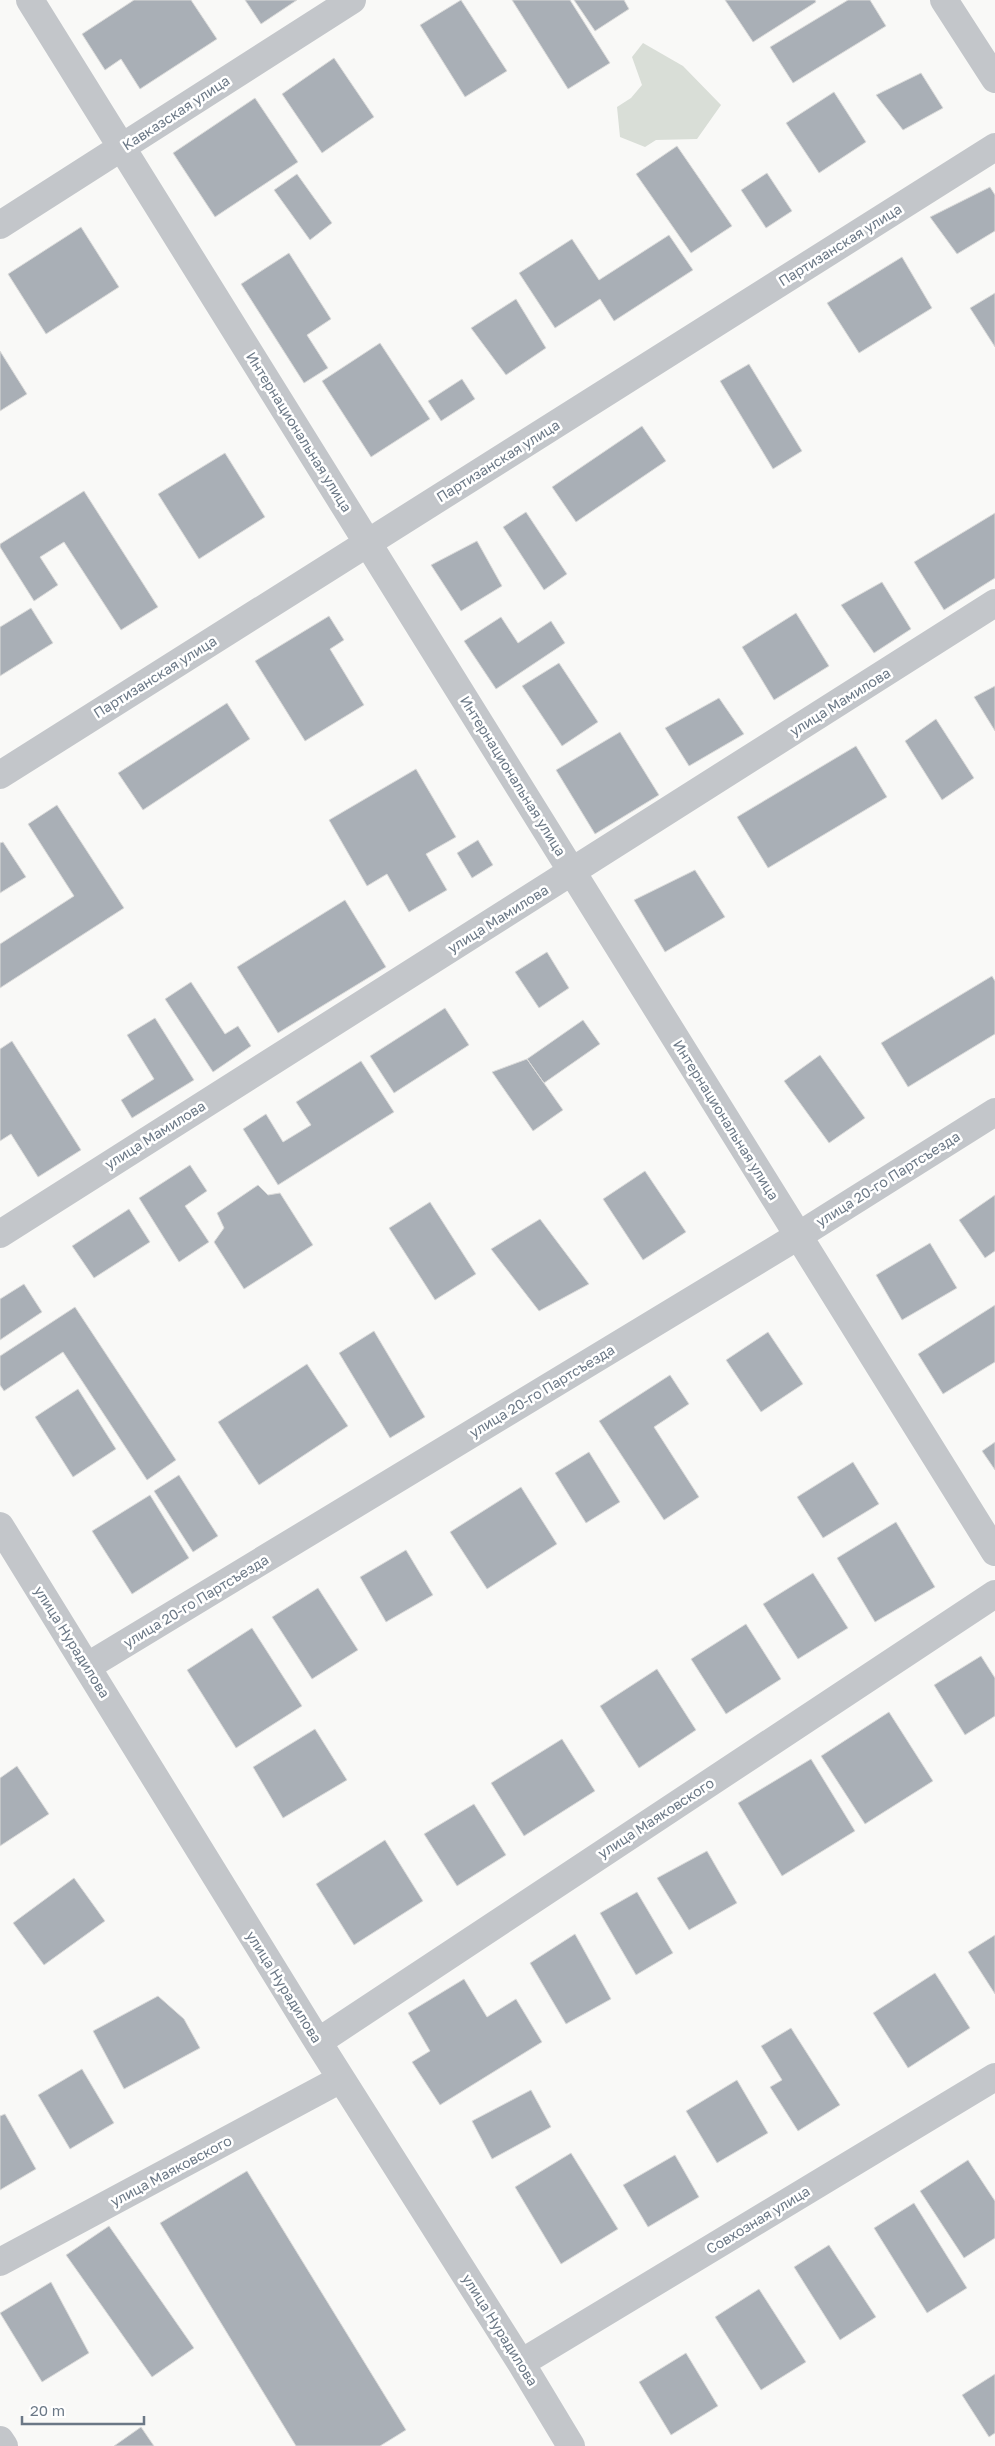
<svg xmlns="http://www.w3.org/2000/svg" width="995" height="2446" viewBox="0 0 995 2446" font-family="'Golos Text',sans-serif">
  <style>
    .green { fill: #d9ded7 }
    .building { fill: #a9afb6; stroke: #dbdbda }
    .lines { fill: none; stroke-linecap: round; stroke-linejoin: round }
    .minor { stroke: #c3c6ca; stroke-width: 28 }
    .labels { text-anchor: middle; stroke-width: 5; stroke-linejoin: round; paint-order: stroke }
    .street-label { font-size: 14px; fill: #6b7886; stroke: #fff }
  </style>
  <rect width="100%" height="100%" fill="#f9f9f7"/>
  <path class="green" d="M643,43l40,23 38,39 -24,34 -41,1 -11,7 -25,-10 -3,-30 14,-9 11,-13 -10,-28z"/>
  <path class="building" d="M134,0h57l26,39 -77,50 -19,-30 -16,11 -23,-36z
    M245,0h52l-36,24z
    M461,0l46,71 -42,26 -45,-72z
    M512,0h58l40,63 -42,26z
    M574,0h50l5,9 -34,22z
    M725,0h90l1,2 -63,40z
    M848,0h22l16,26 -93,57 -23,-36z
    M334,58l40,59 -52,36 -40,-59z
    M921,73l22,35 -40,22 -27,-35z
    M834,92l32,50 -47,31 -33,-50z
    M255,98l43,64 -83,55 -42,-64z
    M677,146l55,80 -41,27 -55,-79z
    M767,173l25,38 -26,17 -25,-38z
    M297,174l35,49 -22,17 -36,-50z
    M990,187l5,8v36l-38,23 -27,-37z
    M81,227l38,60 -73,47 -38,-60z
    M669,235l24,35 -79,51 -14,-22 -45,29 -36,-55 53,-34 27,41z
    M289,253l42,66 -24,16 21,33 -24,15 -63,-99z
    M902,257l30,51 -73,45 -32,-50z
    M995,293v54l-25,-39z
    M516,299l30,49 -40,27 -35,-47z
    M380,343l50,76 -59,38 -49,-76z
    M0,351l27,43 -27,17z
    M749,364l53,87 -29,18 -53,-88z
    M462,379l13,20 -34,22 -13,-20z
    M642,426l24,35 -90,61 -24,-35z
    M225,453l40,64 -66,42 -41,-65z
    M84,491l74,116 -37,23 -57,-88 -24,15 18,28 -24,16 -34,-54v-3z
    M526,512l41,62 -23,16 -41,-63z
    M995,513v65l-51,32 -30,-48z
    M477,541l25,45 -41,25 -30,-46z
    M882,582l29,47 -37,24 -33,-48z
    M31,608l22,35 -53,33v-49z
    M796,613l33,53 -55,34 -32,-53z
    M329,616l15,24 -14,9 34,56 -59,36 -50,-80z
    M501,617l17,26 33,-22 14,22 -69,46 -32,-48z
    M559,663l39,59 -36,24 -40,-60z
    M995,686v45l-21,-34z
    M719,698l25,36 -55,32 -24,-38z
    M227,703l23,36 -107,71 -25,-37z
    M936,719l38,59 -32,22 -37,-59z
    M620,732l39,63 -64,39 -39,-64z
    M856,746l31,51 -119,71 -31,-51z
    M416,769l40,68 -30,17 21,36 -38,22 -22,-38 -20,12 -38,-66z
    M57,805l67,103 -124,80v-44l74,-48 -46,-72z
    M478,840l15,25 -21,13 -15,-25z
    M3,842l23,35 -26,16v-50z
    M695,870l30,47 -60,35 -31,-52z
    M345,900l41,67 -108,66 -41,-66z
    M547,952l22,36 -30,20 -24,-36z
    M992,976l3,5v53l-87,53 -27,-44z
    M191,982l34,52 13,-8 13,20 -38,26 -48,-73z
    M445,1008l24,37 -75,48 -24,-37z
    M155,1018l39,62 -62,38 -11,-18 33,-21 -27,-44z
    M583,1020l17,24 -56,39 -17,-24z
    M12,1041l69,109 -43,27 -27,-43 -11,7v-92z
    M820,1055l45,63 -36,25 -45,-62z
    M527,1059l36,51 -30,21 -41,-59z
    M361,1061l33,51 -116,73 -35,-56 23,-15 17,28 28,-17 -15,-23z
    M190,1165l17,26 -22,15 24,36 -30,20 -40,-64z
    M645,1171l41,61 -43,28 -40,-61z
    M258,1185l10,10 12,-2 33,52 -69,44 -30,-47 10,-14 -7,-15z
    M995,1195v56l-10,7 -26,-38z
    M430,1202l46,72 -41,26 -46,-72z
    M129,1209l21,33 -56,36 -22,-32z
    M540,1219l49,65 -50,27 -48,-62z
    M930,1243l27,45 -55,32 -26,-45z
    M24,1284l18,28 -42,28v-41z
    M995,1305v57l-52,32 -25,-40z
    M75,1307l101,153 -29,20 -84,-128 -59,39 -4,-6v-29z
    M374,1331l51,86 -35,21 -51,-85z
    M768,1332l35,52 -42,28 -35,-52z
    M307,1364l41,62 -89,59 -41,-63z
    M670,1375l19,29 -35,23 45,70 -35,23 -65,-99z
    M78,1389l38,60 -43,28 -38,-60z
    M995,1442v28l-13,-19z
    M589,1452l31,50 -34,21 -31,-50z
    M853,1462l26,42 -56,34 -26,-41z
    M179,1475l39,61 -25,16 -39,-61z
    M521,1487l36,57 -70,45 -37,-57z
    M150,1495l39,63 -57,36 -40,-63z
    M896,1522l39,65 -60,35 -38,-64z
    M406,1550l27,45 -47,27 -26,-45z
    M813,1573l35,55 -50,31 -35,-55z
    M318,1588l40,62 -46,29 -40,-62z
    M746,1624l35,55 -55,35 -35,-55z
    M252,1628l50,78 -66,42 -49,-78z
    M981,1656l14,22v38l-30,19 -31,-50z
    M657,1669l39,61 -57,38 -39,-62z
    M889,1712l44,69 -68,43 -44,-68z
    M315,1729l32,51 -64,38 -30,-51z
    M562,1739l33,52 -71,45 -33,-53z
    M811,1759l44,72 -73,45 -44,-73z
    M17,1766l32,48 -49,32v-68z
    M474,1804l32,51 -49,31 -33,-52z
    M385,1840l38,61 -69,44 -38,-61z
    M707,1851l30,52 -48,27 -32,-52z
    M74,1878l31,43 -61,44 -31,-42z
    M637,1892l36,61 -37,22 -36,-62z
    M575,1934l36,65 -45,25 -36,-61z
    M995,1935v59l-27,-42z
    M935,1973l35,55 -62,40 -35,-55z
    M464,1979l23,38 29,-18 26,43 -102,63 -28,-43 18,-11 -22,-38z
    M158,1996l26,23 16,29 -76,41 -31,-58z
    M791,2028l49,77 -42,26 -28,-44 12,-7 -21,-34z
    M82,2069l32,54 -44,26 -32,-54z
    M737,2080l31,53 -51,30 -31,-52z
    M531,2090l20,37 -59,32 -20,-38z
    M5,2114l31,55 -36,21v-74z
    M571,2153l47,76 -57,35 -46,-77z
    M675,2155l24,42 -51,30 -25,-42z
    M968,2160l27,41v37l-31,20 -44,-67z
    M247,2171l159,259 -26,16h-84l-136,-223z
    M914,2203l53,85 -40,25 -53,-85z
    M109,2226l85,122 -42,29 -86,-122z
    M829,2245l47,72 -36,23 -46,-73z
    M51,2282l38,71 -47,29 -42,-69z
    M759,2289l47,73 -45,28 -46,-73z
    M686,2353l32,53 -47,29 -32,-53z
    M995,2374v59l-6,4 -27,-42z
    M141,2427l13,19h-40z"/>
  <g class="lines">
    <path class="minor" d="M30,0l965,1552
      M944,0l51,79
      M0,225l352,-225
      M0,775l995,-628
      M0,1234l995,-631
      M0,1526l318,516 203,321 50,83
      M88,1666l710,-430 197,-124
      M318,2042l677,-448
      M0,2262l341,-183
      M521,2363l474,-286
      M0,2440l4,6"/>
  </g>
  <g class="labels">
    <g class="street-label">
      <text transform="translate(176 113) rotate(-33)" y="5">Кавказская улица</text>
      <text transform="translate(840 245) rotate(-32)" y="5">Партизанская улица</text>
      <text transform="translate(299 432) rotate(58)" y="5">Интернациональная улица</text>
      <text transform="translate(498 461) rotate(-32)" y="5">Партизанская улица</text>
      <text transform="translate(155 677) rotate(-32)" y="5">Партизанская улица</text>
      <text transform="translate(840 702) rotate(-32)" y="5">улица Мамилова</text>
      <text transform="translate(513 776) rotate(58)" y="5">Интернациональная улица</text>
      <text transform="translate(498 919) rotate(-32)" y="5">улица Мамилова</text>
      <text transform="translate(726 1120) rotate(58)" y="5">Интернациональная улица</text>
      <text transform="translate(155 1135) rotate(-32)" y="5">улица Мамилова</text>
      <text transform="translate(888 1179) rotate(-32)" y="5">улица 20-го Партсъезда</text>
      <text transform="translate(542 1391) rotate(-31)" y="5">улица 20-го Партсъезда</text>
      <text transform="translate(196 1601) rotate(-31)" y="5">улица 20-го Партсъезда</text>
      <text transform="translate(72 1642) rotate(58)" y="5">улица Нурадилова</text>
      <text transform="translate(656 1818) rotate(-33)" y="5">улица Маяковского</text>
      <text transform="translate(284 1987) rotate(58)" y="5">улица Нурадилова</text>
      <text transform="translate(171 2171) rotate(-28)" y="5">улица Маяковского</text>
      <text transform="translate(758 2220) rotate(-31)" y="5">Совхозная улица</text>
      <text transform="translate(500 2330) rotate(58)" y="5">улица Нурадилова</text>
    </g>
  </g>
  <path d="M22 2416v8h122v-8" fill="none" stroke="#6b7886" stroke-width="2.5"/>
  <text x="30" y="2416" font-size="15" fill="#6b7886" stroke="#ffffff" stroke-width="4" paint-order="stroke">20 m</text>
</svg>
